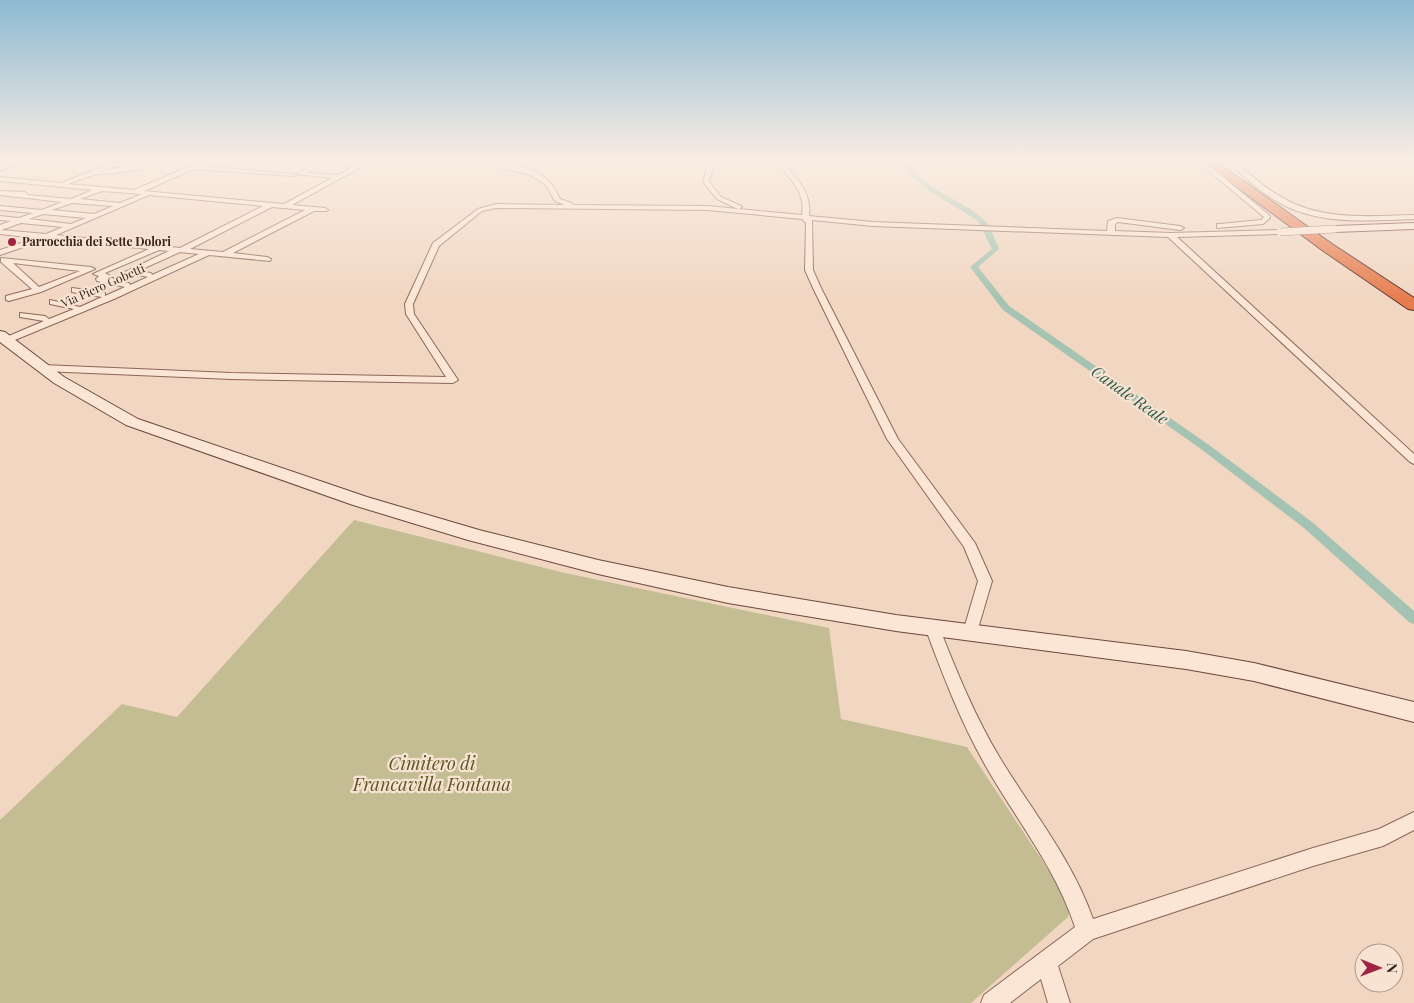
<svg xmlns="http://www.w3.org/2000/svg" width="1414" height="1003" viewBox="0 0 1414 1003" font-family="'Playfair Display',serif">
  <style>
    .cemetery { fill: #c4bd94 }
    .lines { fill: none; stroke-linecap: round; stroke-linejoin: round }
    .canal { fill: #a4c3b2; fill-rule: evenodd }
    .street-casing { stroke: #8c6658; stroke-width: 2 }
    .secondary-casing { stroke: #6d473b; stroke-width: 2 }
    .highway-casing { stroke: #59352c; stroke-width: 2 }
    .street { fill: #fbe6d5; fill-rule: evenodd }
    .secondary { fill: #fbe6d5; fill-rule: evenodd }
    .highway { fill: #e67b4d; fill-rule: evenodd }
    .street-bridge-casing { stroke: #8c6658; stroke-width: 8; stroke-linecap: butt }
    .street-bridge { stroke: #fbe6d5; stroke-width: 7 }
    .poi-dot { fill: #9f2444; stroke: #f8e3d2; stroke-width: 2 }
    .labels { text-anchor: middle; stroke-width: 4.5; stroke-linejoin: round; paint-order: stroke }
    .far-poi-label { font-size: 12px; font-weight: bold; fill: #3a231d; stroke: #f8e3d2; text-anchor: start }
    .far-street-label { font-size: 12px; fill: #3a231d; stroke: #f8e3d2 }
    .water-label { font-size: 16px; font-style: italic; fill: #2b5b4c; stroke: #f8e3d2 }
    .near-park-label { font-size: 18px; font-style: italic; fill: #585822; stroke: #f8e3d2 }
  </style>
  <rect width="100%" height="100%" fill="#f1d6c1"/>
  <path class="cemetery" d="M354,520l211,53 264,55 12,91 126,28 104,157 -3,13 -97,86h-971v-183l122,-116 55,13z"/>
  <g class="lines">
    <path class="canal" d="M902,161h5c17,30 51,36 75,57 8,6 13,22 17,31l-21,18 31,39 200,139 103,77 102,89v13l-5,-2 -105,-94 -103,-79 -198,-139 -33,-43 22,-18 -14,-28 -50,-31 -19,-16z"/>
    <g class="street-casing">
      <path id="street" d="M68,161l44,3 16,-3 -22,9 58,-9 -24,9 -47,5 -25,9 66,6 66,-28 3,2 -2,2 95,8 18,-10 -3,-3 49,2 12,-2 -80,44 33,3 3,2 -1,1h-13l-81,42 34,4 4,2 -1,2 -61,-6 -95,44 -104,43h-6v-4l40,-17 -24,-4v-4l25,3 4,3 25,-10 -24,-5v-4l30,7 22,-10 -30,-5v-4l30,4 3,1v3l20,-9 -28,-6 -1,-2 3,-3 -6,-2 56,-25 -102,-10 -47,16v-5l36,-12 -36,-4v-9l11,-4 -11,-1v-4l19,2 14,-5 -33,-3v-4l42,4 20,-8 -62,-7v-4l25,1 3,3 43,4 22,-9 -93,-9v-4l61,6 44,-17zM322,164l32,2 -16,9 -32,-2zM194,169l99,7 3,-2 36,4 -48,26 -140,-13zM102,191l40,3 -22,9 -40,-4zM149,195l114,11 -83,42 -124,-13zM72,203l41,3 -19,8 -42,-4zM272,207l33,3 -82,42 -33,-3zM43,214l43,4 -15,6 -42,-5zM21,223l42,4 -17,7 -45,-4zM159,250l10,1 -44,21 23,5 -18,8 -1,-2 -21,-5 2,-2 -5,-3zM180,252l19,2 -47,21 -1,-2 -13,-2z
        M474,161c24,0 58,3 75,21 5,4 8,11 11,17l12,4 1,2 135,1 30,3 -21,-10 -14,-17 4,-14 6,-7h7l-7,8 -4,13 12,15 20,9 1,1 -3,2 63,6c4,-24 -13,-37 -27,-54h7c14,17 30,31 27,55l64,6 234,9 1,-10 9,-3 63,8 4,2 -4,2 -62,-8 -3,2v7l56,2 112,-3 1,2 -4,2 -103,3 237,217v10l-4,-2 -242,-225 -295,-11 -61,-6 1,50 8,18 77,151 77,104 17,38 -15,51 -2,4 -5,2 -5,-2 -2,-4 15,-51 -14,-34 -77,-108 -74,-151 -8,-18 1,-47 -4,-4 -94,-9 -212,-2 -14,3 -43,35 -26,58 1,10 44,66 -5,3 -222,-4 -188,-8 -5,-3 5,-3 188,8 215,4 -40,-63 -1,-10 28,-61 45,-34 18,-5 69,1 -10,-4 -10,-17 -15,-9z
        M1197,161h7l66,55v2l-7,6 -46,4v-4h3l41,-4 3,-3z
        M1227,161h7c16,13 31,28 49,37 40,23 87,18 131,17v4c-40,1 -83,6 -122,-10 -24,-10 -46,-30 -65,-48z
        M1,258l90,9 4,2 -54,23 -32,9 -3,-1v-4l26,-7 -31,-27zM13,263l67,8 -41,16z
        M932,622l5,1 2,4c18,45 36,90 61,131 32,53 72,101 93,161l220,-71 66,-19 35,-17v18l-31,16 -70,20 -220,73 -35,27 12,37h-22l-7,-24 -31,24h-29l3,-8 91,-68c-19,-58 -57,-105 -87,-157 -26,-45 -45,-94 -63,-143l2,-4z"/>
    </g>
    <g class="secondary-casing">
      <path id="secondary" d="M11,161h14l-25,10v-6z
        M1414,223v6l-79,3 -5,-3 5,-3z
        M0,331l5,1 59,45 74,42 229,78 112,33 119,30 130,27 168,28 290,36 68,12 160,39v20l-160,-41 -68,-12 -290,-38 -168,-28 -130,-29 -130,-34 -115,-35 -227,-80 -72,-42 -54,-41z"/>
    </g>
    <g class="highway-casing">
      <path id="highway" d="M1202,161h13l117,83 82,54v12l-6,-1 -86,-59z"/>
    </g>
    <use href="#street" class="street"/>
    <use href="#secondary" class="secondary"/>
    <use href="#highway" class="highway"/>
    <g class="street-bridge-casing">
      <path id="street-bridge" d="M1280,232l55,-3"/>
    </g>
    <use href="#street-bridge" class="street-bridge"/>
  </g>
  <linearGradient id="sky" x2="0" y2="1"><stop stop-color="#8dbad2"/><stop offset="0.53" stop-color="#f9ede3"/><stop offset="1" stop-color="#f9ede3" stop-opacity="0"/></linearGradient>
  <rect width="1414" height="302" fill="url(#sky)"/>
  <circle class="poi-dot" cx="12" cy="242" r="5"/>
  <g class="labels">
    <g class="far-poi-label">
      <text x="22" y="246">Parrocchia dei Sette Dolori</text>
    </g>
    <g class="far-street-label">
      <text transform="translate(103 286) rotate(-24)" y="4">Via Piero Gobetti</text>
    </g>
    <g class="water-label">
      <text transform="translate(1130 395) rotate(35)" y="6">Canale Reale</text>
    </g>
    <g class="near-park-label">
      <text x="432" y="770">Cimitero di<tspan x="432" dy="21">Francavilla Fontana</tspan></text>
    </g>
  </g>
  <g transform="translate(1379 968) rotate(91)"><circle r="24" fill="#f8e3d2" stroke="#ac968a"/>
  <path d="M0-4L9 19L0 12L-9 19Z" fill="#9f2444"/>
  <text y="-8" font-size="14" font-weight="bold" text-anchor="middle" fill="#3a231d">N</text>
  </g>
</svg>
